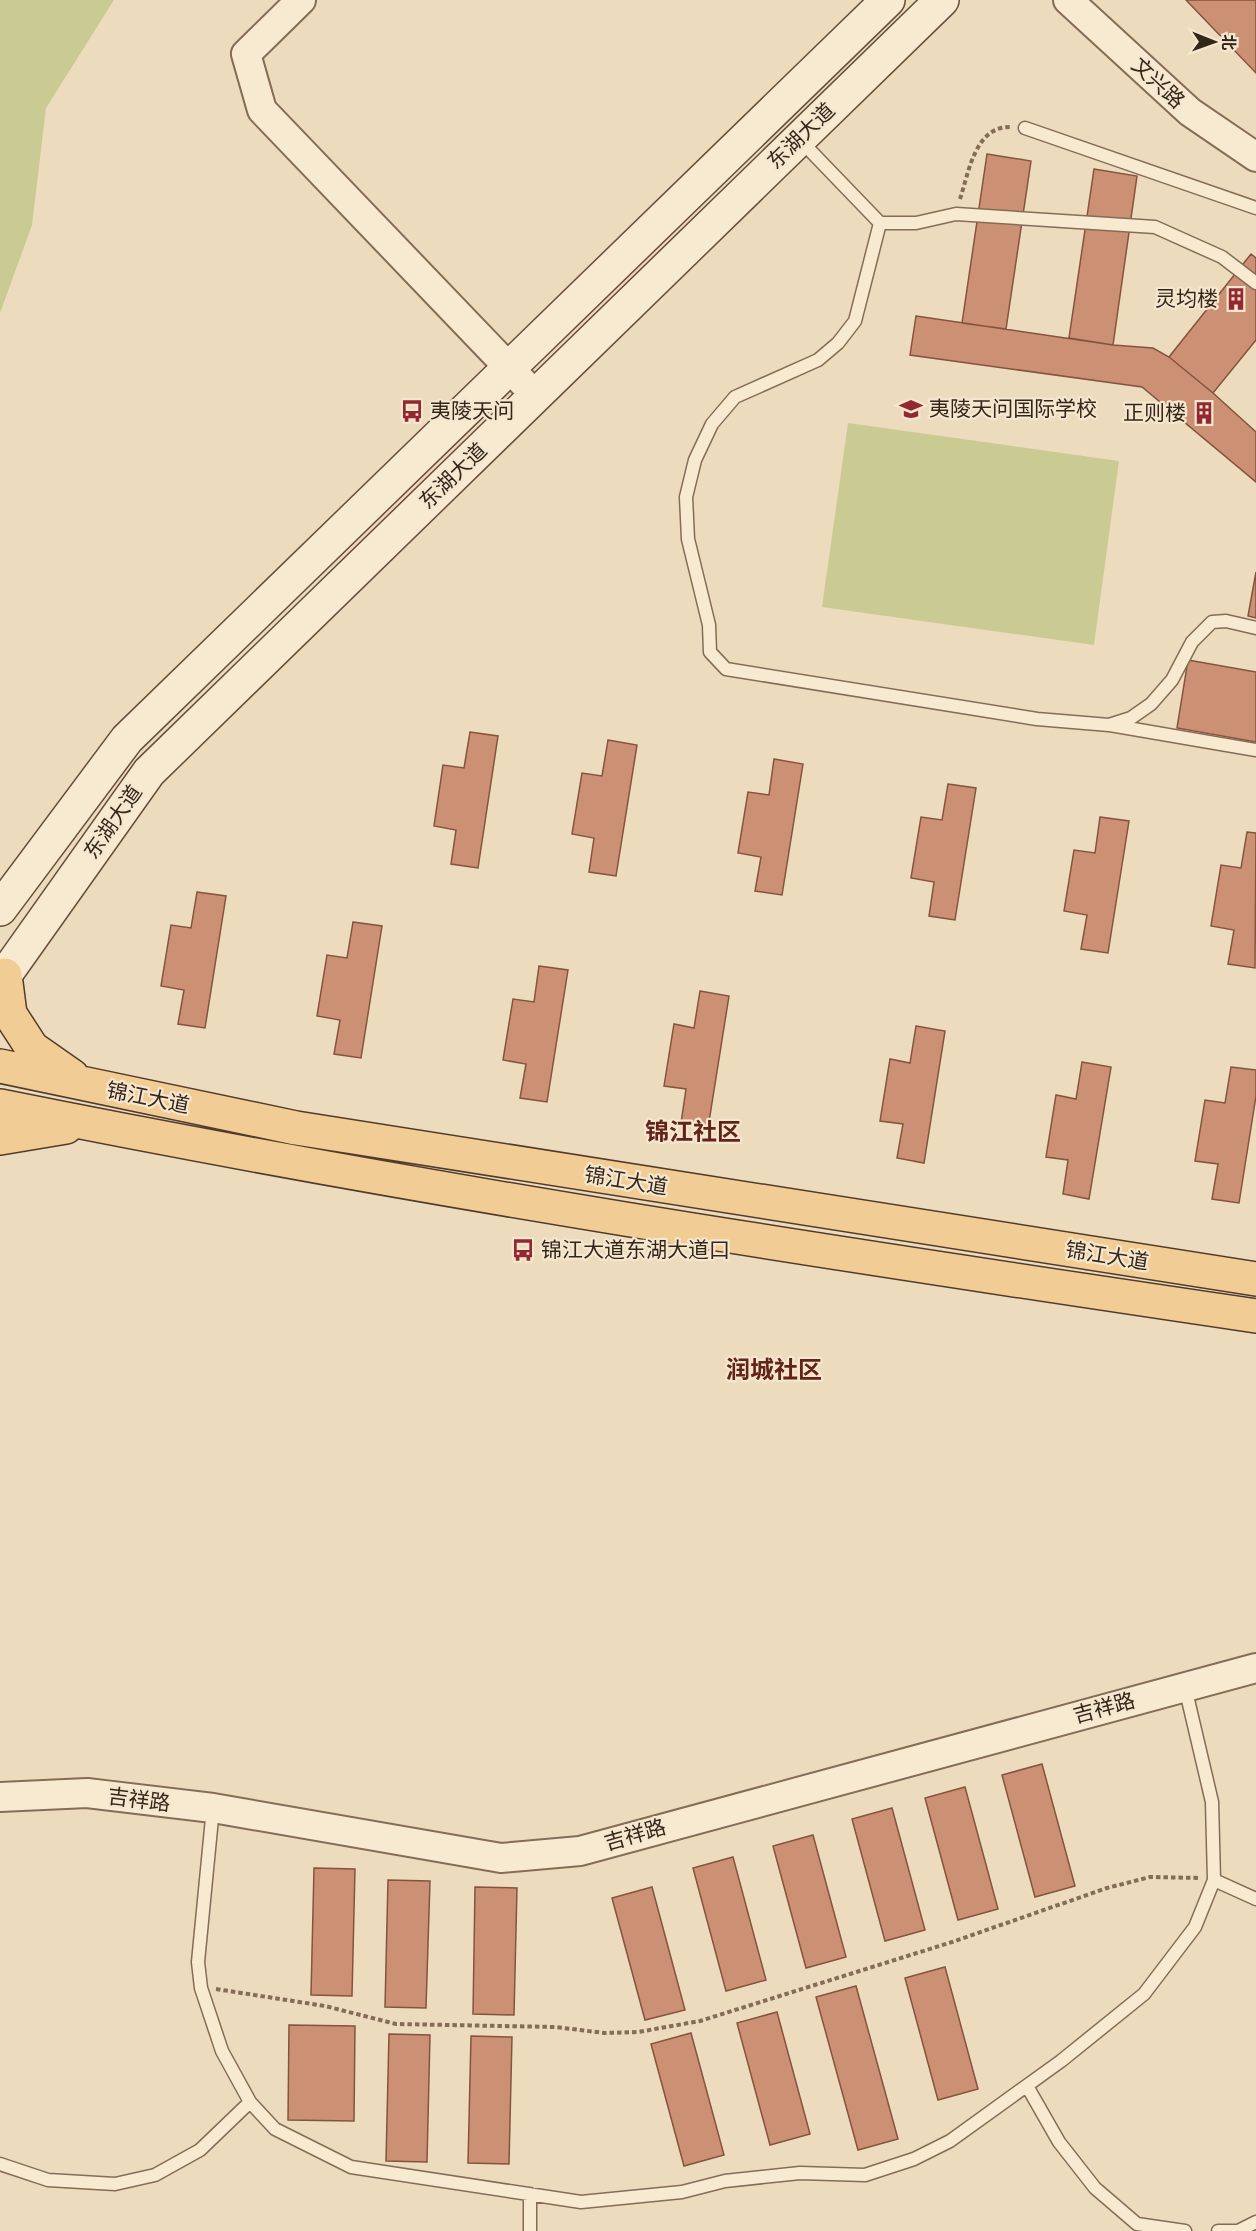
<svg xmlns="http://www.w3.org/2000/svg" width="1256" height="2231" viewBox="0 0 1256 2231" font-family="'Libre Baskerville','Noto Sans SC',serif">
  <style>
    .green { fill: #c9cb93 }
    .building { fill: #cc9174; stroke: #84543d; stroke-width: 1.5 }
    .lines { fill: none; stroke-linecap: round; stroke-linejoin: round }
    .service-casing { stroke: #856c57; stroke-width: 15 }
    .tertiary-casing { stroke: #856c57; stroke-width: 32 }
    .secondary-casing { stroke: #674d3b; stroke-width: 36 }
    .primary-casing { stroke: #533b2c; stroke-width: 36 }
    .path { stroke: #856c57; stroke-width: 4; stroke-dasharray: 4.5 3; stroke-linecap: butt }
    .service { stroke: #f8ead1; stroke-width: 12 }
    .tertiary { stroke: #f8ead1; stroke-width: 28 }
    .secondary { stroke: #f8ead1; stroke-width: 33 }
    .primary { stroke: #f1cd95; stroke-width: 33 }
    .labels { text-anchor: middle; stroke-width: 4.5; stroke-linejoin: round; paint-order: stroke }
    .street-label { font-size: 21px; fill: #35261c; stroke: #f5e6ce }
    .poi-label { font-size: 21px; fill: #35261c; stroke: #f5e6ce; text-anchor: start }
    .quarter-label { font-size: 24px; font-weight: bold; fill: #61241b; stroke: #f5e6ce }
  </style>
  <rect width="100%" height="100%" fill="#eddbbe"/>
  <path class="green" d="M0,0h114l-68,108 -14,117 -32,88z
    M848,423l271,38 -25,184 -272,-38z"/>
  <path class="building" d="M1186,0h70v73z
    M987,154l44,7 -25,168 -44,-6z
    M1094,169l43,7 -24,169 -44,-7z
    M1251,254l5,4v82l-43,53 -44,-36z
    M916,316l197,29 40,3 16,9 44,36 43,39v50l-114,-95 -232,-32z
    M1256,572v46l-8,-2z
    M1188,660l68,12v70l-79,-14z
    M470,732l28,4 -20,132 -27,-4 5,-34 -22,-4 9,-61 21,3z
    M608,740l29,5 -21,131 -27,-4 5,-34 -22,-4 10,-61 20,3z
    M774,759l29,5 -21,131 -27,-4 6,-34 -23,-4 10,-61 21,3z
    M948,784l28,4 -21,132 -26,-4 5,-34 -23,-4 10,-61 21,3z
    M1100,817l29,4 -21,132 -27,-4 6,-34 -23,-4 10,-61 21,3z
    M1247,832l9,1 -1,135 -27,-4 6,-34 -23,-4 10,-61 20,3z
    M197,892l29,4 -21,132 -27,-4 6,-34 -23,-4 10,-61 20,3z
    M353,922l29,4 -21,132 -27,-4 6,-34 -23,-4 10,-61 20,3z
    M539,966l29,4 -21,132 -27,-4 6,-34 -23,-4 10,-61 21,3z
    M700,991l29,5 -21,132 -27,-5 5,-34 -22,-3 10,-62 20,4z
    M916,1026l29,5 -21,132 -27,-5 6,-34 -23,-3 10,-62 20,4z
    M1082,1062l29,5 -22,132 -26,-5 5,-34 -22,-3 10,-62 20,4z
    M1231,1067l25,3v26l-17,107 -27,-4 6,-35 -23,-3 10,-61 20,3z
    M1042,1764l33,122 -40,11 -33,-122z
    M965,1787l33,122 -40,11 -33,-122z
    M892,1808l33,122 -40,11 -33,-122z
    M813,1835l33,122 -40,11 -33,-122z
    M733,1857l33,123 -40,11 -33,-123z
    M314,1868l41,1 -3,127 -41,-1z
    M388,1880l42,1 -4,127 -41,-1z
    M475,1887l42,1 -3,127 -41,-1z
    M652,1887l33,123 -40,10 -33,-122z
    M945,1967l33,122 -40,11 -33,-122z
    M856,1986l42,153 -40,11 -42,-153z
    M777,2012l33,122 -40,11 -33,-122z
    M289,2025l66,1 -1,95 -66,-1z
    M691,2033l33,122 -40,11 -33,-122z
    M389,2034l41,1 -3,127 -41,-1z
    M471,2036l41,1 -3,127 -41,-1z"/>
  <g class="lines">
    <g class="service-casing">
      <path id="service" d="M1025,128l231,80
        M801,141l79,82 -25,98 -17,22 -20,17 -83,37 -23,27 -17,36 -9,37 2,42 21,86 1,27 16,17 311,50 72,6 22,-7 20,-14 21,-24 20,-38 20,-20 14,-1 30,7
        M880,223h36l40,-9 199,13 67,30 34,26
        M1110,725l146,25
        M213,1808l-15,154 3,26 21,63 28,51 25,27 76,38 230,35 101,-10 43,-11 75,-8 65,2 49,-16 36,-18 111,-80 83,-67 51,-67 19,-47 -2,-78 -27,-115
        M1214,1880l42,19
        M1027,2086l32,56 36,46 42,36 48,7
        M0,2164l48,16 67,4 40,-9 45,-25 50,-48
        M530,2231v-37
        M1218,2231h20l18,-9"/>
    </g>
    <g class="tertiary-casing">
      <path id="tertiary" d="M301,0l-55,54 16,56 274,286
        M1068,0l122,112 66,45
        M0,1797l87,-4 126,15 288,50 79,-7 676,-183"/>
    </g>
    <g class="secondary-casing">
      <path id="secondary" d="M0,909l127,-170 761,-739
        M0,982l149,-210 793,-772"/>
    </g>
    <g class="primary-casing">
      <path id="primary" d="M5,975l5,39 22,34 40,28
        M0,1066l296,62 960,151
        M0,1106c416,84 836,148 1256,210
        M0,1138l66,-11"/>
    </g>
    <path class="path" d="M960,199c9,-27 15,-74 52,-72
      M216,1989l109,17 71,18 159,3 50,6 33,-1 62,-11 252,-79 155,-54 43,-11 51,1"/>
    <use href="#service" class="service"/>
    <use href="#tertiary" class="tertiary"/>
    <use href="#secondary" class="secondary"/>
    <use href="#primary" class="primary"/>
  </g>
  <defs>
    <g id="building-bare" transform="scale(1.8)"><path d="M-4-6H4V6H1V3H-1V6H-4ZM-2.5-4.3h1.7v1.8h-1.7ZM.8-4.3h1.7v1.8H.8ZM-2.5-1h1.7V.8h-1.7ZM.8-1h1.7V.8H.8Z" fill="#942831" stroke="#f5e6ce" stroke-width="2.5" paint-order="stroke"/></g>
    <g id="school-bare" transform="scale(1.8)"><path d="M0-5L7-2L0 1L-7-2ZM-4 1L0 2.5L4 1V4Q0 6-4 4Z" fill="#942831" stroke="#f5e6ce" stroke-width="2.5" paint-order="stroke"/></g>
    <g id="bus-bare" transform="scale(1.8)"><path d="M-5-6H5V4H4V6H2V4H-2V6H-4V4H-5ZM-3.5-4V0h7V-4ZM-3.5 1.2v1.5H-2V1.2ZM2 1.2v1.5H3.5V1.2Z" fill="#942831" stroke="#f5e6ce" stroke-width="2.5" paint-order="stroke"/></g>
  </defs>
  <g fill-rule="evenodd">
    <use href="#building-bare" x="1236" y="299"/>
    <use href="#school-bare" x="911" y="409"/>
    <use href="#bus-bare" x="412" y="411"/>
    <use href="#building-bare" x="1204" y="413"/>
    <use href="#bus-bare" x="523" y="1250"/>
  </g>
  <g class="labels">
    <g class="street-label">
      <text transform="translate(1158 83) rotate(43)" y="7">文兴路</text>
      <text transform="translate(801 136) rotate(-44)" y="7">东湖大道</text>
      <text transform="translate(453 476) rotate(-44)" y="7">东湖大道</text>
      <text transform="translate(113 822) rotate(-55)" y="7">东湖大道</text>
      <text transform="translate(148 1098) rotate(11)" y="7">锦江大道</text>
      <text transform="translate(626 1181) rotate(9)" y="7">锦江大道</text>
      <text transform="translate(1107 1256) rotate(9)" y="7">锦江大道</text>
      <text transform="translate(1104 1708) rotate(-15)" y="7">吉祥路</text>
      <text transform="translate(139 1800) rotate(7)" y="7">吉祥路</text>
      <text transform="translate(635 1835) rotate(-16)" y="7">吉祥路</text>
    </g>
    <g class="poi-label">
      <text x="1218" y="306" text-anchor="end">灵均楼</text>
      <text x="929" y="416">夷陵天问国际学校</text>
      <text x="430" y="418">夷陵天问</text>
      <text x="1186" y="420" text-anchor="end">正则楼</text>
      <text x="541" y="1257">锦江大道东湖大道口</text>
    </g>
    <g class="quarter-label">
      <text x="693" y="1140">锦江社区</text>
      <text x="774" y="1378">润城社区</text>
    </g>
  </g>
  <g transform="translate(1214 42) rotate(91)" stroke="#f5e6ce" stroke-width="4.5" paint-order="stroke">
  <path d="M0-4.5L10 22L0 15L-10 22Z" fill="#35261c"/>
  <text y="-9" font-size="16" font-weight="bold" text-anchor="middle" fill="#35261c">北</text>
  </g>
</svg>
